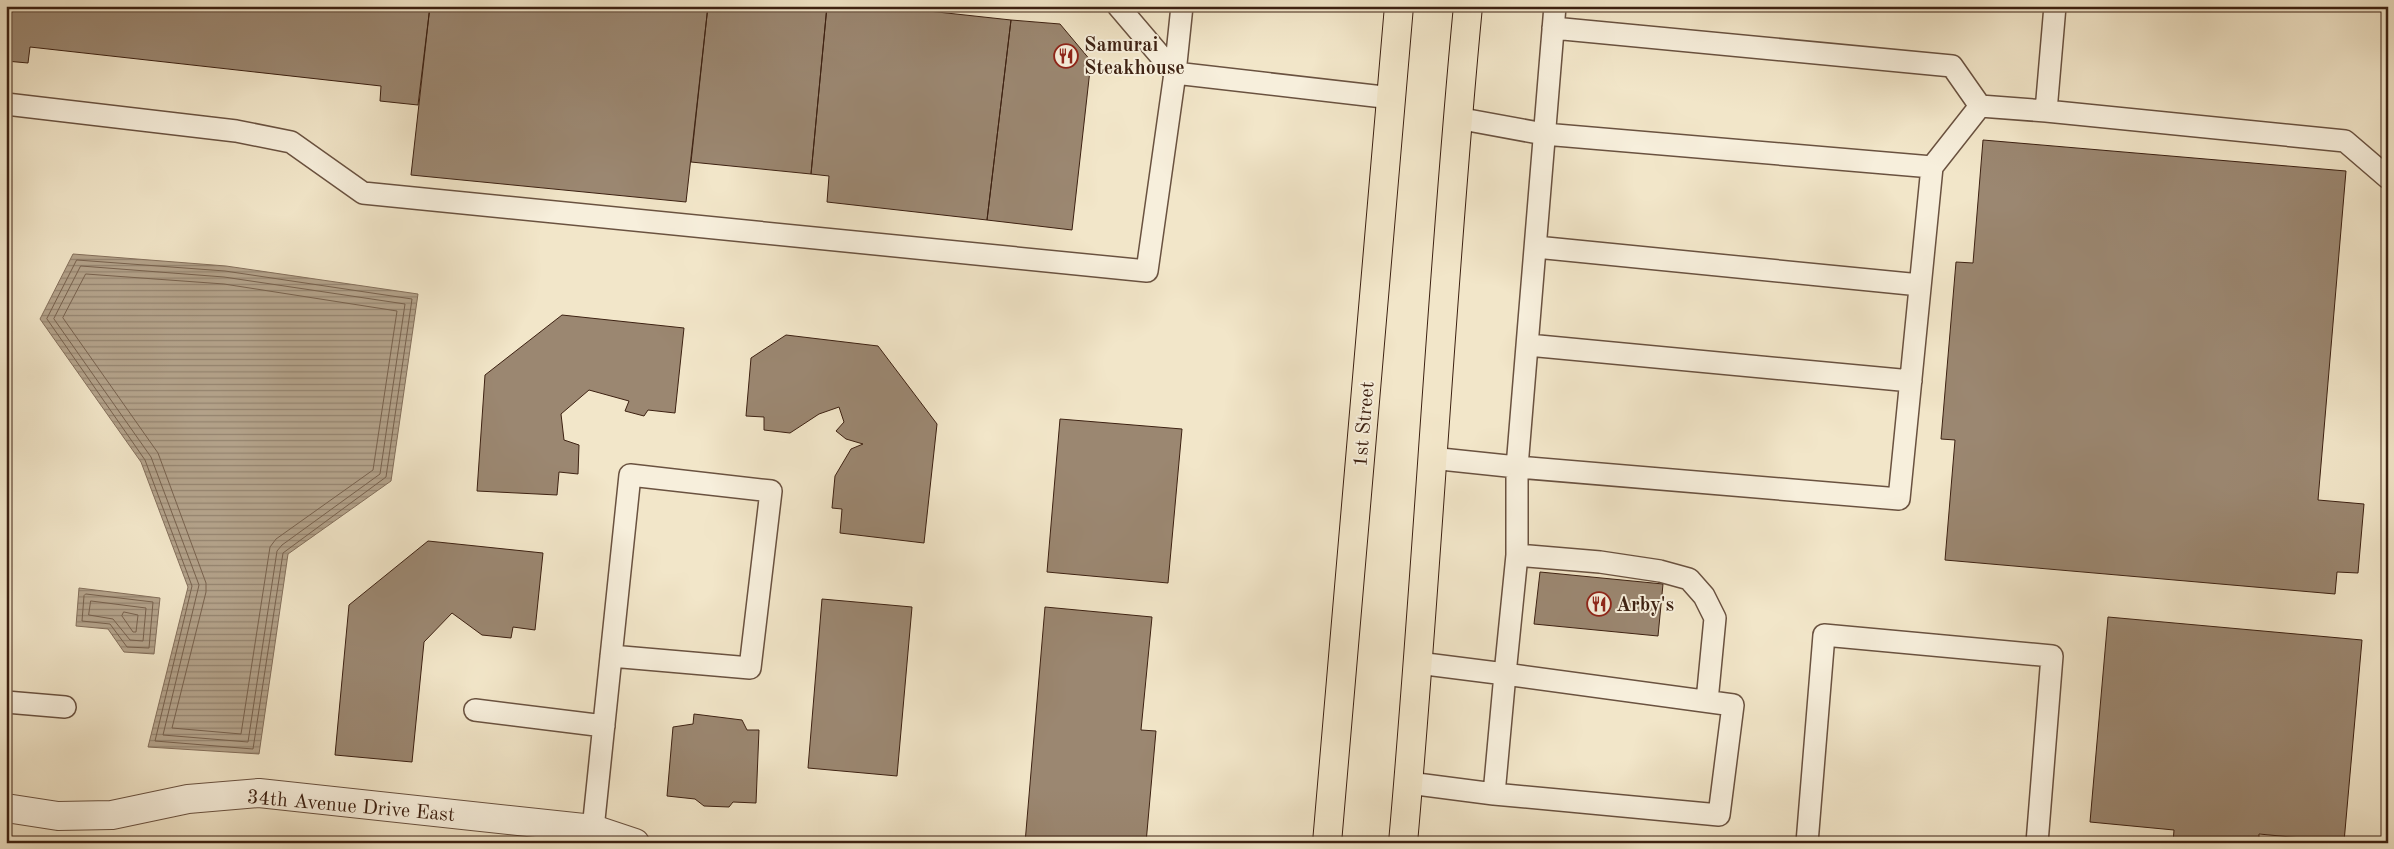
<svg xmlns="http://www.w3.org/2000/svg" width="2394" height="849" viewBox="0 0 2394 849" font-family="'Old Standard TT',serif">
  <style>
    .water { fill: url(#water-rules); stroke: #846f5b }
    .lines { fill: none; stroke-linecap: round; stroke-linejoin: round }
    .shore { stroke: #78624e; stroke-width: 1 }
    .building { fill: #9b8771; stroke: #3d2112 }
    .lane-casing { stroke: #6a5240; stroke-width: 24 }
    .street-casing { stroke: #6a5240; stroke-width: 30 }
    .primary-casing { stroke: #3d2112; stroke-width: 30 }
    .lane { stroke: #f7efdc; stroke-width: 21 }
    .street { stroke: #f7efdc; stroke-width: 28 }
    .primary { stroke: #f2e6c9; stroke-width: 28 }
    .labels { text-anchor: middle; stroke-width: 4; stroke-linejoin: round; paint-order: stroke }
    .poi-label { font-size: 20px; font-weight: bold; fill: #3d2112; stroke: #f7efdc; text-anchor: start }
    .street-label { font-size: 20px; fill: #3d2112; stroke: #f7efdc }
  </style>
  <defs>
    <pattern id="water-rules" width="6" height="5" patternUnits="userSpaceOnUse" patternTransform="scale(1.25)"><rect width="6" height="5" fill="#b4a38b"/><path d="M0 2.5h6" fill="none" stroke="#948470"/></pattern>
  </defs>
  <rect width="100%" height="100%" fill="#f2e6c9"/>
  <filter id="stains"><feTurbulence type="fractalNoise" baseFrequency=".004" numOctaves="4"/><feColorMatrix values="0 0 0 0 .2 0 0 0 0 .09 0 0 0 0 .02 0 0 0 .5 -.17"/></filter>
  <radialGradient id="worn" r=".72"><stop offset=".6" stop-color="#630" stop-opacity="0"/><stop offset="1" stop-color="#630" stop-opacity=".3"/></radialGradient>
  <path class="water" d="M73,254l153,12 192,28 -27,187 -103,73 -29,200 -111,-7 40,-160 -47,-125 -101,-143z
    M79,588l81,10 -6,56 -30,-2 -16,-23 -32,-3z"/>
  <g class="lines">
    <path class="shore" d="M77,260l148,11 187,28 -26,178 -103,76 -30,196 -98,-8 37,-155 -47,-126 -98,-141z
      M81,266l143,11 181,27 -25,170 -98,71 -5,6 -29,191 -85,-7 36,-150 -48,-128 -97,-138z
      M86,274l138,10 173,27 -24,159 -97,69 -6,8 -29,187 -69,-6 34,-136v-9l-48,-130 -95,-135z
      M86,594l67,8 -4,46 -22,-1 -17,-23 -28,-3 2,-25z
      M91,601l55,7 -3,33 -13,-1 -17,-21 -24,-4z
      M124,612l14,3 -2,17h-3l-11,-16z"/>
  </g>
  <path class="building" d="M6,6h424l-12,99 -38,-4 1,-15 -351,-39 -2,16 -22,-2z
    M430,6h278l-22,196 -275,-27z
    M708,6h119l-16,168 -120,-12z
    M827,6h89l3,4 92,10 -24,200 -160,-18 2,-26 -18,-2z
    M1011,20l49,4 31,37 -19,169 -85,-10z
    M1983,140l363,31 -28,329 46,4 -6,69 -21,-1 -2,22 -390,-34 10,-120 -14,-1 15,-177 17,1z
    M562,315l122,13 -9,85 -27,-3 -4,6 -19,-5 4,-10 -40,-11 -28,24 3,26 15,5 -1,29 -19,-2 -2,23 -80,-4 8,-116z
    M786,335l92,11 59,78 -13,119 -84,-10 2,-24 -10,-1 3,-32 16,-27 12,-5 -17,-5 -10,-8 8,-9 -5,-15 -20,7 -29,19 -26,-3v-13l-18,-1 5,-58z
    M1060,419l122,10 -14,154 -121,-11z
    M428,541l115,12 -8,77 -22,-3 -2,11 -29,-3 -30,-22 -28,29 -12,120 -77,-7 14,-150z
    M1540,572l123,12 -5,52 -124,-12z
    M822,599l90,8 -15,169 -89,-8z
    M1045,607l107,10 -11,113 15,1 -10,112h-121z
    M2108,617l254,23 -18,202 -85,-8v9h-86l1,-13 -84,-8z
    M694,714l48,6 5,10h12l-3,73 -23,-1 -4,5 -25,-1 -9,-7 -28,-3 6,-69 20,-3z"/>
  <g class="lines">
    <g class="lane-casing">
      <path id="lane" d="M1182,6l-7,67 217,25
        M2055,6l-9,105 299,30 43,37
        M1553,28l399,38 28,40
        M6,104l230,27 55,11 72,51 784,78 28,-198 -57,-67
        M1457,118l87,16 388,33 48,-61 66,5
        M1536,247l384,38
        M1528,345l383,36
        M1431,458l86,9 382,32 33,-332
        M1517,555l83,7 60,9 29,8 15,17 11,22 -8,83
        M1418,663l87,11 -11,120 225,21 14,-110 -228,-31 12,-119v-88l38,-461
        M6,702l59,5
        M475,710l129,16
        M1409,783l85,11
        M593,843v-14l37,-354 141,16 -21,177 -139,-12
        M1807,843l17,-208 228,21 -15,187"/>
    </g>
    <g class="street-casing">
      <path id="street" d="M6,808l52,8 54,-1 76,-16 71,-6 334,36 42,14"/>
    </g>
    <g class="primary-casing">
      <path id="primary" d="M1327,843l72,-837
        M1403,843c25,-279 38,-558 65,-837"/>
    </g>
    <use href="#lane" class="lane"/>
    <use href="#street" class="street"/>
    <use href="#primary" class="primary"/>
  </g>
  <defs>
    <g id="restaurant-ring" transform="scale(1.25)"><circle r="9.5" fill="#f7efdc" stroke="#8f2418" stroke-width="1.5"/><path d="M-5-6h1v4h1v-4h1v4h1v-4h1v5L-1.5 .5V6h-2V.5L-5-1ZM5-6V6H3V1.5H1.5Q1.5-4 5-6Z" fill="#8f2418"/></g>
  </defs>
  <g fill-rule="evenodd">
    <use href="#restaurant-ring" x="1066" y="56"/>
    <use href="#restaurant-ring" x="1599" y="604"/>
  </g>
  <g class="labels">
    <g class="poi-label">
      <text x="1084" y="51">Samurai<tspan x="1084" dy="23">Steakhouse</tspan></text>
      <text x="1616" y="611">Arby's</text>
    </g>
    <g class="street-label">
      <text transform="translate(1363 424) rotate(-85)" y="7">1st Street</text>
      <text transform="translate(351 805) rotate(5)" y="7">34th Avenue Drive East</text>
    </g>
  </g>
  <rect width="2394" height="849" fill="none" stroke="#f2e6c9" stroke-width="25"/>
  <rect x="8" y="8" width="2379" height="834" fill="none" stroke="#3d2112" stroke-width="2.5"/>
  <rect x="12" y="12" width="2369" height="824" fill="none" stroke="#3d2112"/>
  <rect width="100%" height="100%" filter="url(#stains)"/>
  <rect width="100%" height="100%" fill="url(#worn)"/>
</svg>
